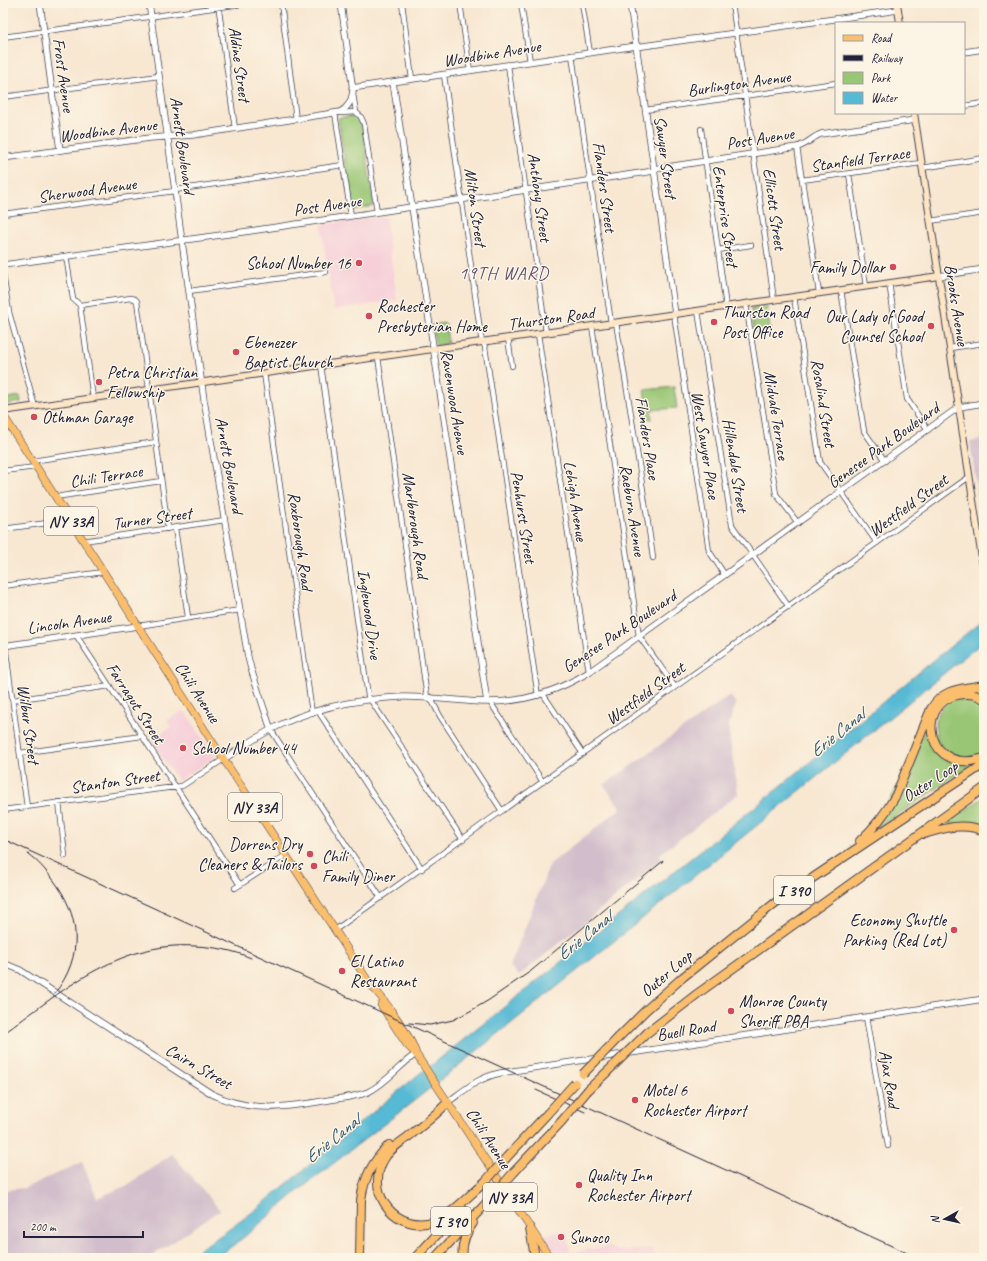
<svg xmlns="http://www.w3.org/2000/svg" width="987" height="1261" viewBox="0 0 987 1261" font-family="Caveat,sans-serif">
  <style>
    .built { fill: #f6cfd9 }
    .industrial { fill: #d1bdcb }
    .green { fill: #99c675; stroke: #5e7458 }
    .water { fill: #56bad4; stroke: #3c6e88 }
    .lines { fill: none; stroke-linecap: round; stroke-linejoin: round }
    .minor-casing { stroke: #424052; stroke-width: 6 }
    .tertiary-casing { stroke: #424052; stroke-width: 7 }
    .secondary-casing { stroke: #424052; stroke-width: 8 }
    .primary-casing { stroke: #424052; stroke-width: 8 }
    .motorway-casing { stroke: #424052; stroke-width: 10 }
    .minor { stroke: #fff; stroke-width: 4.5 }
    .tertiary { stroke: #fff; stroke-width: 5.5 }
    .secondary { stroke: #fde5c5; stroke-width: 6 }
    .primary { stroke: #fabe6d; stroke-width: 7 }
    .motorway { stroke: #fabe6d; stroke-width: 8 }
    .rail { stroke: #22223b; stroke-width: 1 }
    .motorway-bridge-casing { stroke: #424052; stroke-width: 10; stroke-linecap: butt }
    .motorway-bridge { stroke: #fabe6d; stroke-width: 8 }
    .poi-dot { fill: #d1495b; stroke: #fcf5e5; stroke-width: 1.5 }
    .labels { text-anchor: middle; stroke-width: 3; stroke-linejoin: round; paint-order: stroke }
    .shield { fill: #fcf5e5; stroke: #63616e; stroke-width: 1 }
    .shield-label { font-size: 16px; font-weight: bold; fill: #22223b }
    .street-label { font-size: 17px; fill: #22223b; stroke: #fcf5e5 }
    .poi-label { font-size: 17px; fill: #22223b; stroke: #fcf5e5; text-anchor: start }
    .neighbourhood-label { font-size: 18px; letter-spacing: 1px; fill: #645374; stroke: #fcf5e5 }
    .water-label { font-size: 18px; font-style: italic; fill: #345771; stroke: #fcf5e5 }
  </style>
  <rect width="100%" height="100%" fill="#fcf5e5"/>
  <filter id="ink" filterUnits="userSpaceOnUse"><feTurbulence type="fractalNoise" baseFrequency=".025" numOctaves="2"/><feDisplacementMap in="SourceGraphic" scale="8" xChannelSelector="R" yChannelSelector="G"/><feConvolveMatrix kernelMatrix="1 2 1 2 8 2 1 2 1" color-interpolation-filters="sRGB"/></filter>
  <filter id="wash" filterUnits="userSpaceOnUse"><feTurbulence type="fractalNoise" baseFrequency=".012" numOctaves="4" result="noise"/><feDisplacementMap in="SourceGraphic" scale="16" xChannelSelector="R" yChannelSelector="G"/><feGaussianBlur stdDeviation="0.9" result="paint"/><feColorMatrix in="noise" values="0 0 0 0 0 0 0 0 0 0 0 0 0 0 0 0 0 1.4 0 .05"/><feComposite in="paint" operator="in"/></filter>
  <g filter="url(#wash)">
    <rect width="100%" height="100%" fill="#f8e7d1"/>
    <path class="built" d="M385,216l12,84 -63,10 -13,-85z
      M184,710l31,47 -37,24 -27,-41 20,-13 -4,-7z
      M566,1231l4,22 38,-7 9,5 35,-2 5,9h-100l-15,-23z"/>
    <path class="industrial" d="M984,439v61l-5,4 -9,-62z
      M730,695l6,9 -8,22 10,68 -79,61 3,4 -143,117 -9,-10 40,-102 71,-56 -17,-23z
      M172,1154l48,56 -71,48h-146v-68l22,-2 57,-26 15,36 31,-13z"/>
    <path class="green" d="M356,115l4,4 2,4 12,83 -20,4h-2l-14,-92z
      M767,307l3,22 -16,3 -3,-23z
      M444,323l2,2 2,18 -12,3 -4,-21z
      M674,387l3,21 -26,2 1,9h-4l-4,-29z
      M20,396l1,6 -15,3 -3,-2v-4z
      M974,697l10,6v51l-19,6 -18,-7 -10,-13 -2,-16 2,-8 7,-11 10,-6z
      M927,726h2l17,33 12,5h11v3l-93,62z
      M984,797v32l-35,-5 -2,-1z"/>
    <path class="water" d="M984,619v22l-346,281 -210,168 -130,101 -55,47 -27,20h-30l38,-25 30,-22 165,-137 14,-10 332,-265z"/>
  </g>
  <g filter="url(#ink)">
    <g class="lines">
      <g class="minor-casing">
        <path id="minor" d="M218,3l17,126
          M281,3l15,116
          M402,3l10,76
          M460,3l10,68
          M521,3l9,59
          M582,3l8,50
          M732,3l42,297
          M3,37l246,-34
          M572,55l39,268
          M508,65l38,268
          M444,75l37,262 4,10 53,349
          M353,94l3,18 5,5 3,7 13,88
          M3,97l156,-21
          M964,106l20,-3
          M645,110l191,-27
          M335,113l16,103
          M340,113l16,-1
          M701,129l25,178
          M797,147l22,146
          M922,168l62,-10
          M849,174l17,112
          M802,180l119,-17
          M175,190l168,-25
          M3,214l172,-23
          M930,221l54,-8
          M718,250l33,-5
          M66,256l7,43 7,6 13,93
          M3,274l6,38 26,95
          M889,283l18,116 21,31
          M841,290l23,141 21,30
          M189,291l137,-19
          M794,297l26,165 57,81
          M746,304l30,190 22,29
          M80,305l51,-7 4,1 2,2 31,228
          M698,311l34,214 57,82
          M674,314l35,237 16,24
          M616,323c13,78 26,156 37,235
          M592,326l47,310 36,51
          M538,334l51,338
          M508,338l4,28
          M950,348l34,-5
          M378,357l49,340
          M321,365l47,331 95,144
          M264,373l48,340
          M32,461l124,-19
          M3,471l33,-4
          M55,497l106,-16
          M175,528l13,89
          M3,529l67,-9
          M83,541l142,-21
          M3,586l100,-14
          M138,626l102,-16
          M76,635l164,250
          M5,645l22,162
          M543,694l40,60
          M430,697l10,19 62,95
          M13,700l97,-14
          M490,702l53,80
          M318,711l104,158
          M271,730l110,168
          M20,753l122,-17
          M59,802l6,54
          M3,810l179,-24 42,-27
          M235,888l51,-33
          M335,930l634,-453
          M866,1017l22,129"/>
      </g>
      <g class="tertiary-casing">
        <path id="tertiary" d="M40,3l20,147
          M149,3l55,397 44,257 3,12 20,61
          M630,3l45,311
          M636,47l262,-37
          M964,52l20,-3
          M393,82l94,620
          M352,88l284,-42
          M3,158l147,-20 43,-3 147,-23c8,-4 12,-12 13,-21l-12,-88
          M654,169l143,-22c10,-2 15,-10 24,-13l94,-14
          M3,265l247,-34 404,-60
          M939,276l45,-7
          M3,646l135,-20
          M224,759c15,-10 30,-20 46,-29 39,-21 87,-31 131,-33 30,-1 59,5 88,5 36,0 69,-11 100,-30l370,-265 25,-4
          M3,963l17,7 192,124c41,20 75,13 117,6 13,-2 27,-3 39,-8 19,-9 31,-27 48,-38
          M448,1102c18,-13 30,-24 52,-29l484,-74"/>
      </g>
      <g class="secondary-casing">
        <path id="secondary" d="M897,3l3,20
          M914,113l70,459
          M3,411l936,-135"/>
      </g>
      <g class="primary-casing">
        <path id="primary" d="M3,415l203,317 164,252c13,14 42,53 46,70
          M381,1005l26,40 9,9 134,204"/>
      </g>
      <g class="motorway-casing">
        <path id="motorway" d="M984,699c-8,-5 -17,-6 -27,-4 -43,10 -30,82 27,63
          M924,834c20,-6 40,-12 60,-3
          M860,841c14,-13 26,-28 36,-46l35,-86c12,-21 31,-20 53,-24
          M647,1033l50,-39 287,-206
          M619,1037l27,-27 37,-33 92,-74 209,-139
          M588,1090l19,-18
          M448,1102c-12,13 -25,23 -39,34 -9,7 -21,14 -26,25 -18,34 15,73 52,60 18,-7 35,-27 50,-39
          M506,1158l41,-44
          M515,1171l46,-49
          M530,1228l5,30
          M360,1258l1,-58c3,-23 12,-39 28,-55
          M415,1258l47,-50
          M435,1258l59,-63
          M463,1258c-2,-13 2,-24 10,-35"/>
      </g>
      <use href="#minor" class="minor"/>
      <use href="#tertiary" class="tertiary"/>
      <use href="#secondary" class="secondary"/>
      <use href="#primary" class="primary"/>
      <use href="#motorway" class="motorway"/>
      <path class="rail" d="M3,839l915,419
        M28,854c10,7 17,16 24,24 29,37 32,78 3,115
        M409,1023l21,2 23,-5 19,-10 17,-10 42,-29 132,-110
        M3,1034c58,-42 115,-93 192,-88 19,1 38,4 56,12
        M536,1090l49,22"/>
      <g class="motorway-bridge-casing">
        <path id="motorway-bridge" d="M607,1072l40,-39
          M583,1074l36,-37
          M547,1114l28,-31
          M561,1122l27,-32
          M485,1182l21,-24
          M494,1195l21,-24"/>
      </g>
      <use href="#motorway-bridge" class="motorway-bridge"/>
    </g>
  </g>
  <g class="poi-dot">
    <circle cx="359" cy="263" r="4"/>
    <circle cx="893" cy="267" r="4"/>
    <circle cx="369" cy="316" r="4"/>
    <circle cx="714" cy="322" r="4"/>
    <circle cx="931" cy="326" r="4"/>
    <circle cx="236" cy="352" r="4"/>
    <circle cx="99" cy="382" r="4"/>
    <circle cx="34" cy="417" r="4"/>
    <circle cx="183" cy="748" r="4"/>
    <circle cx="310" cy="854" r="4"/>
    <circle cx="314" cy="866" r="4"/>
    <circle cx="954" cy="930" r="4"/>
    <circle cx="342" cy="971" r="4"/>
    <circle cx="731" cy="1011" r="4"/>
    <circle cx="635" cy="1100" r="4"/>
    <circle cx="579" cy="1185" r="4"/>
    <circle cx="561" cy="1237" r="4"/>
  </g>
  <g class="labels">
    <g class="shield">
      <rect x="44" y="507" width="54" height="28" rx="3"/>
      <rect x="228" y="793" width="54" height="28" rx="3"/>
      <rect x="774" y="876" width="40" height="28" rx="3"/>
      <rect x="483" y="1183" width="54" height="28" rx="3"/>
      <rect x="431" y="1207" width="40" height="28" rx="3"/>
    </g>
    <g class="shield-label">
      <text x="71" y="527">NY 33A</text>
      <text x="255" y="813">NY 33A</text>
      <text x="794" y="896">I 390</text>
      <text x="510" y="1203">NY 33A</text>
      <text x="451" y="1227">I 390</text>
    </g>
    <g class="street-label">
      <text transform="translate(492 53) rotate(-9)" y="6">Woodbine Avenue</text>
      <text transform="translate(240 64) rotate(82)" y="6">Aldine Street</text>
      <text transform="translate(64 75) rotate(82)" y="6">Frost Avenue</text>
      <text transform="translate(739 83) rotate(-8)" y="6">Burlington Avenue</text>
      <text transform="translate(108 130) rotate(-7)" y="6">Woodbine Avenue</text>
      <text transform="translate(760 138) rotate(-9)" y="6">Post Avenue</text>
      <text transform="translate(183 145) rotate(82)" y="6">Arnett Boulevard</text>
      <text transform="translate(666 157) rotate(82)" y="6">Sawyer Street</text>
      <text transform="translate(860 159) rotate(-8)" y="6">Stanfield Terrace</text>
      <text transform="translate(605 187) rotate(82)" y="6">Flanders Street</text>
      <text transform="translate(87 190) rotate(-8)" y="6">Sherwood Avenue</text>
      <text transform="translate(540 197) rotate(82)" y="6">Anthony Street</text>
      <text transform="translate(327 205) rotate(-8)" y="6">Post Avenue</text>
      <text transform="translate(476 207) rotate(82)" y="6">Milton Street</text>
      <text transform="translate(775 209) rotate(82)" y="6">Ellicott Street</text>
      <text transform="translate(726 216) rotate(82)" y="6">Enterprise Street</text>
      <text transform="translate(957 305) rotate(81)" y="6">Brooks Avenue</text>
      <text transform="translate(551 318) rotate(-8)" y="6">Thurston Road</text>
      <text transform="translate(455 402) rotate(81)" y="6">Ravenwood Avenue</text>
      <text transform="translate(824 403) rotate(81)" y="6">Rosalind Street</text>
      <text transform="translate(777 415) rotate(81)" y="6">Midvale Terrace</text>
      <text transform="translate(648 438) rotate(81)" y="6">Flanders Place</text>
      <text transform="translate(706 445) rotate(81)" y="6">West Sawyer Place</text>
      <text transform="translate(883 445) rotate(-36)" y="6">Genesee Park Boulevard</text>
      <text transform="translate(230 465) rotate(80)" y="6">Arnett Boulevard</text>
      <text transform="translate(736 465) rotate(81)" y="6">Hillendale Street</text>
      <text transform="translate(106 476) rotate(-9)" y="6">Chili Terrace</text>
      <text transform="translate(576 501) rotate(81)" y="6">Lehigh Avenue</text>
      <text transform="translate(908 505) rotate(-36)" y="6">Westfield Street</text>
      <text transform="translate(633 510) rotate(81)" y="6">Raeburn Avenue</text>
      <text transform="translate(524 517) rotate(81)" y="6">Penhurst Street</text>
      <text transform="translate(152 518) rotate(-8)" y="6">Turner Street</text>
      <text transform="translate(416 525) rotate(82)" y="6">Marlborough Road</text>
      <text transform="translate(301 541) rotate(82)" y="6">Roxborough Road</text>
      <text transform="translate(370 614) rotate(82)" y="6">Inglewood Drive</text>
      <text transform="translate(69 622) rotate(-8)" y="6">Lincoln Avenue</text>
      <text transform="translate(619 631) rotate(-34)" y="6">Genesee Park Boulevard</text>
      <text transform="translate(198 692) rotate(57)" y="6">Chili Avenue</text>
      <text transform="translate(645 693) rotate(-36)" y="6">Westfield Street</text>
      <text transform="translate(136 703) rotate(57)" y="6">Farragut Street</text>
      <text transform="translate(29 724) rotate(82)" y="6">Wilbur Street</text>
      <text transform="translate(115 781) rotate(-8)" y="6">Stanton Street</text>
      <text transform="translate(930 781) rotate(-33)" y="6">Outer Loop</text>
      <text transform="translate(666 973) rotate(-41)" y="6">Outer Loop</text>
      <text transform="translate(686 1030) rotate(-9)" y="6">Buell Road</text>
      <text transform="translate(199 1066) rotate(30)" y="6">Cairn Street</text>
      <text transform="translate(890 1079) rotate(81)" y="6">Ajax Road</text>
      <text transform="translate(489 1138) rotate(57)" y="6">Chili Avenue</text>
    </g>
    <g class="poi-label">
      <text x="351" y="269" text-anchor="end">School Number 16</text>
      <text x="885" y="273" text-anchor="end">Family Dollar</text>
      <text x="377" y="312">Rochester<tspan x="377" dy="20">Presbyterian Home</tspan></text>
      <text x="722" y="318">Thurston Road<tspan x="722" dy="20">Post Office</tspan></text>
      <text x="923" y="322" text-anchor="end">Our Lady of Good<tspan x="923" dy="20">Counsel School</tspan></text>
      <text x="244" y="348">Ebenezer<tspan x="244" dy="20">Baptist Church</tspan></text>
      <text x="107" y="378">Petra Christian<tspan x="107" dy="20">Fellowship</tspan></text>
      <text x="42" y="423">Othman Garage</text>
      <text x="191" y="754">School Number 44</text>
      <text x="302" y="850" text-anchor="end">Dorrens Dry<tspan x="302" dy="20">Cleaners &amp; Tailors</tspan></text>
      <text x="322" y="862">Chili<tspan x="322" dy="20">Family Diner</tspan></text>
      <text x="946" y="926" text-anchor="end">Economy Shuttle<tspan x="946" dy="20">Parking (Red Lot)</tspan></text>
      <text x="350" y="967">El Latino<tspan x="350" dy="20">Restaurant</tspan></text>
      <text x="739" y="1007">Monroe County<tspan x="739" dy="20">Sheriff PBA</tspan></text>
      <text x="643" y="1096">Motel 6<tspan x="643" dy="20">Rochester Airport</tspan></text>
      <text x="587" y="1181">Quality Inn<tspan x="587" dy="20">Rochester Airport</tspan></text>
      <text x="569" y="1243">Sunoco</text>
    </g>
    <g class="neighbourhood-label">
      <text x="504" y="279">19TH WARD</text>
    </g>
    <g class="water-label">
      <text transform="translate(837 733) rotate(-39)" y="6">Erie Canal</text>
      <text transform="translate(584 936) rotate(-39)" y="6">Erie Canal</text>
      <text transform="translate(332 1139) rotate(-39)" y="6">Erie Canal</text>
    </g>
  </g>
  <rect width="987" height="1261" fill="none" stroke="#fcf5e5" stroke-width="16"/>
  <rect x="835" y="22" width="130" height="92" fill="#fcf5e5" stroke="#a5a1a1"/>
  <rect x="843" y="35" width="20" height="6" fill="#fabe6d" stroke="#a5a1a1"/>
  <text x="871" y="42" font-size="12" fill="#22223b">Road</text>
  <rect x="843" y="55" width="20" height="6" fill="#22223b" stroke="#a5a1a1"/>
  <text x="871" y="62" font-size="12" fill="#22223b">Railway</text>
  <rect x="843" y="72" width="20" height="12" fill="#99c675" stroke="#a5a1a1"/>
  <text x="871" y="82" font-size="12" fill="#22223b">Park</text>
  <rect x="843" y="92" width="20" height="12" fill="#56bad4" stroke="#a5a1a1"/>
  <text x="871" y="102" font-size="12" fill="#22223b">Water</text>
  <g transform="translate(945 1219) rotate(262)" stroke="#fcf5e5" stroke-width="3" paint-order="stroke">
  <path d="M0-3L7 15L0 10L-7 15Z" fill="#22223b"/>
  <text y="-6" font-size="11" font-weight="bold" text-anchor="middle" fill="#22223b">N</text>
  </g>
  <path d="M24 1231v6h119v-6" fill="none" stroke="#22223b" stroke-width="2"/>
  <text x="30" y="1231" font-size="12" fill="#22223b" stroke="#fcf5e5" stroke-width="3" paint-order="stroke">200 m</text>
</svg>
